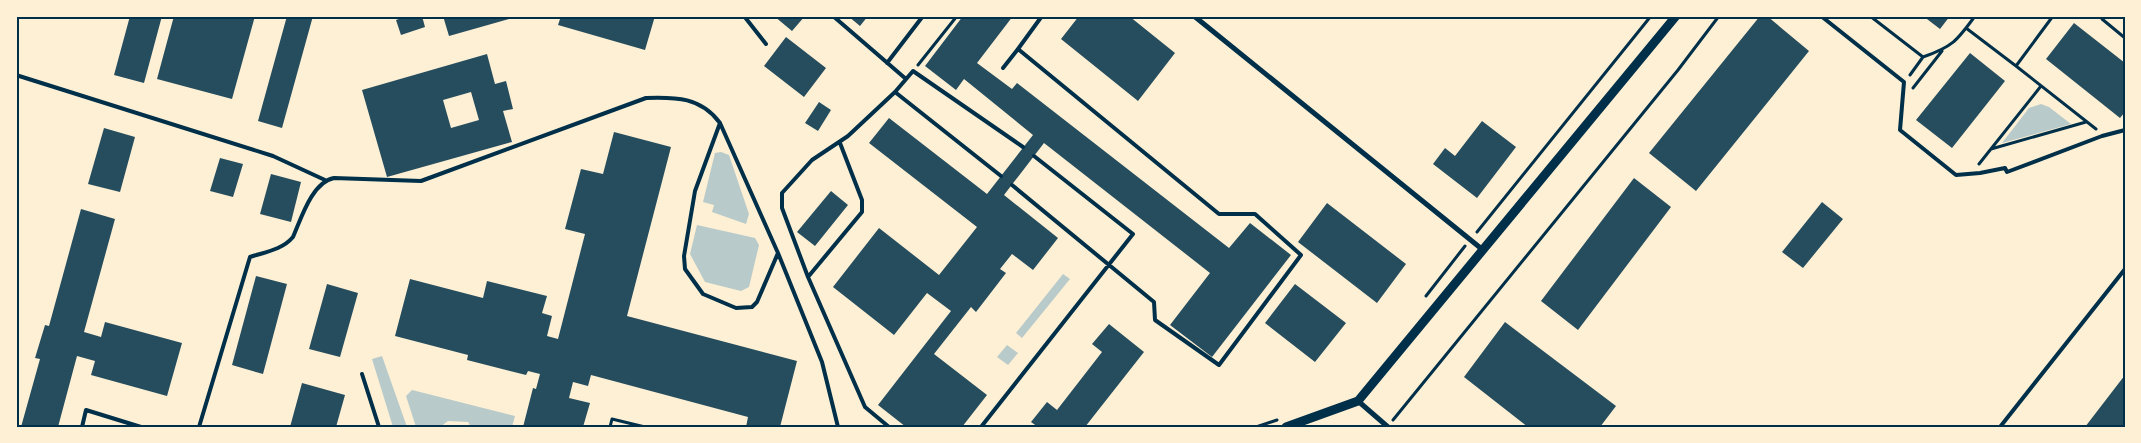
<svg xmlns="http://www.w3.org/2000/svg" width="2141" height="443" viewBox="0 0 2141 443" font-family="'PT Serif',serif">
  <style>
    .green { fill: #b9caca }
    .building { fill: #264d5e; fill-rule: evenodd }
    .lines { fill: none; stroke-linecap: round; stroke-linejoin: round }
    .path { stroke: #003049; stroke-width: 3 }
    .service { stroke: #003049; stroke-width: 4 }
    .minor { stroke: #003049; stroke-width: 5 }
    .tertiary { stroke: #003049; stroke-width: 9 }
    .neatline { fill: none; stroke: #003049; stroke-width: 2 }
  </style>
  <rect width="100%" height="100%" fill="#fdf0d5"/>
  <path class="green" d="M2041,104l8,3 22,17 -69,19 27,-35z
    M721,152l8,3 20,59 -3,10 -34,-12 2,-7 -11,-3 12,-49z
    M697,225l58,13 4,7 -10,42 -8,4 -36,-9 -15,-28z
    M1063,274l7,5 -48,59 -6,-5z
    M1007,345l11,8 -10,12 -11,-8z
    M382,356l25,71h-14l-21,-68z
    M412,390l103,26 -3,11h-41l-3,-5 -20,-1 -8,6h-24l-10,-31z"/>
  <path class="building" d="M130,16h32l-18,67 -30,-8z
    M174,16h81l-23,83 -75,-20z
    M287,16h26l-31,112 -24,-7z
    M407,16h15l3,11 -24,8 -5,-15z
    M443,16h65l1,3 -60,17z
    M561,16h94l-10,34 -87,-25z
    M774,16h31l-13,15z
    M848,16h20l-8,10z
    M963,16h50l-36,47 35,26 5,-6 212,165 21,-25 41,32 -79,102 -42,-32 40,-52 -166,-130 -40,52 54,43 -25,32 -21,-16 -12,15 6,4 -30,39 -5,-5 -37,47 53,41 -25,32h-56l-28,-22 73,-94 -24,-18 -33,42 -61,-48 46,-59 60,47 38,-48 -108,-84 20,-25 98,76 46,-59 -69,-56 -8,11 -31,-24z
    M1079,16h50l46,37 -37,48 -77,-62z
    M1760,16h7l42,35 -113,140 -47,-38z
    M1923,16h27l-10,13z
    M2074,23l51,40v49l-5,6 -74,-59z
    M786,37l40,31 -22,29 -40,-31z
    M1970,53l35,28 -53,67 -36,-28z
    M487,54l8,30 11,-3 7,28 -10,2 9,31 -125,35 -25,-87zM471,92l8,28 -28,8 -8,-28z
    M819,102l12,8 -13,21 -13,-8z
    M1482,121l34,26 -39,51 -44,-34 12,-16 10,8z
    M104,128l31,9 -15,55 -32,-8z
    M614,132l57,15 -44,169 170,45 -17,66h-34l2,-10 -157,-42 -3,11 -15,-4 -4,16 21,5 -7,24h-60l10,-39 3,1 4,-15 -12,-3 -2,4 -59,-15 1,-5 -73,-19 15,-57 73,19 4,-17 60,15 -5,17 10,3 -5,20 11,3 27,-105 -20,-5 16,-60 22,5z
    M220,158l23,6 -10,33 -23,-6z
    M271,174l30,8 -10,40 -31,-8z
    M1634,178l37,29 -93,123 -37,-29z
    M831,191l17,14 -33,41 -18,-14z
    M1822,202l21,17 -40,49 -21,-16z
    M1327,203l79,61 -29,39 -79,-61z
    M81,209l34,10 -31,113 17,5 4,-15 77,21 -15,53 -76,-21 4,-14 -18,-5 -19,71h-37l19,-68 -5,-1 10,-33 4,1z
    M256,276l31,8 -24,90 -31,-9z
    M327,284l31,9 -18,64 -31,-8z
    M1295,284l51,39 -31,39 -50,-39z
    M1505,322l111,84 -16,21h-72l-64,-50z
    M1109,324l35,28 -59,75h-47l-7,-5 16,-20 10,8 45,-58 -10,-8z
    M2125,375v52h-40z
    M302,383l43,12 -9,32h-46z"/>
  <g class="lines">
    <path class="path" d="M1870,16l53,41 -13,18
      M2104,16l-2,3 23,19
      M1966,28l50,38 37,-50
      M1923,57c29,-10 34,-16 52,-41
      M918,65l39,-49
      M2016,66l80,63
      M1913,88l29,-37
      M1991,149l95,-27
      M1979,164l62,-78
      M1477,232l174,-216
      M1426,296l39,-50
      M1393,420l285,-350 41,-54
      M610,427l2,-8 33,8
      M1256,427l21,-7"/>
    <path class="service" d="M744,16l22,28
      M833,16l73,63
      M1821,16l83,66 -4,48 56,45 24,-2 25,-5 2,4 95,-36 23,-6
      M887,63l36,-47
      M1003,68l15,-19
      M16,75l257,81 52,24
      M895,92l106,84
      M720,123l-25,68 -11,65 1,13 18,25 33,14 16,-1 5,-5 21,-49
      M1012,185l142,117 1,18 64,45 82,-110 -46,-41h-36l-201,-165 24,-33
      M808,277l54,-65v-12l-22,-57
      M362,374l17,53
      M82,427l4,-17 55,17
      M199,427l51,-170c15,-5 32,-7 43,-20 8,-18 19,-55 41,-59l87,3 225,-83c30,-1 55,-1 74,25l58,130 44,109 16,65
      M889,427l-24,-20 -57,-130 -26,-69v-15l30,-33 36,-24 47,-44 18,-21 110,76
      M981,427l152,-193 -99,-78
      M2000,427l125,-158"/>
    <path class="minor" d="M1194,16l289,234
      M1358,401l30,26"/>
    <path class="tertiary" d="M1286,427l72,-26 318,-385"/>
  </g>
  <rect width="2141" height="443" fill="none" stroke="#fdf0d5" stroke-width="35"/>
  <rect x="18" y="18" width="2106" height="408" class="neatline"/>
</svg>
